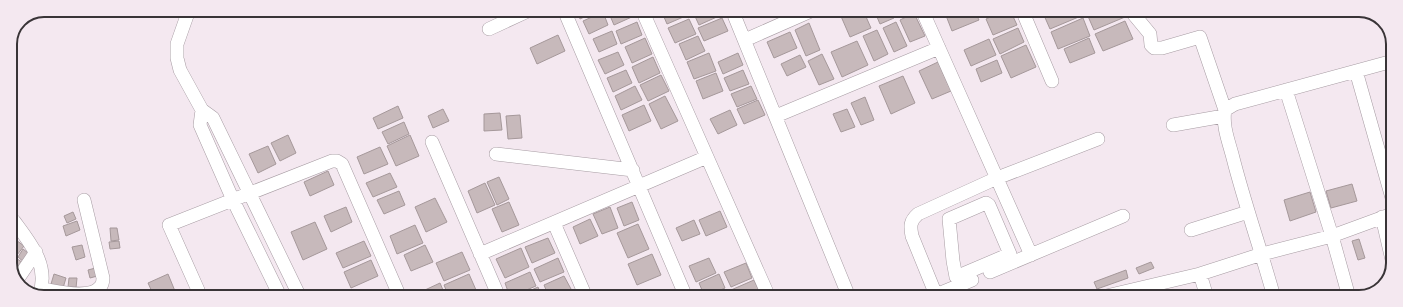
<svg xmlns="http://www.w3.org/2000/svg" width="1403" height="307" viewBox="0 0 1403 307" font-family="Merriweather,serif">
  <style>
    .building { fill: #c7b9bb; stroke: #a5989a }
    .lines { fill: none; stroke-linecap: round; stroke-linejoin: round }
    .street-casing { stroke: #a79ca3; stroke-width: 14 }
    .street { stroke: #fff; stroke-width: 13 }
    .rim { fill: none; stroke: #393437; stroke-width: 2 }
  </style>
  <rect width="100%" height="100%" fill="#f4e8f0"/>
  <path class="building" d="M492,10h10l-8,4z
    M576,10h23l-19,9z
    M632,10l2,6 -20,9 -6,-14z
    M661,10h25l2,5 -21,9z
    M698,10h19l2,6 -20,9 -6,-13z
    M850,10h13l8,18 -21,9 -10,-23z
    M874,10h16l4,8 -14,6z
    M895,10h17l-14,7z
    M951,10h23l5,10 -27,11 -7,-18z
    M978,10h15l-12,6z
    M1006,10h4l7,15 -24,10 -7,-16z
    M1048,10h31l2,6 -31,13 -7,-16z
    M1095,10l28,1 2,6 -31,13 -7,-16z
    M603,12l5,13 -19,9 -6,-13z
    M914,13l11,23 -15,6 -10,-22z
    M722,18l6,13 -24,10 -6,-13z
    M1083,18l7,18 -32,13 -7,-17z
    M689,19l7,15 -21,9 -7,-15z
    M1125,21l8,18 -30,12 -8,-17z
    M637,22l5,13 -21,9 -5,-13z
    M896,22l11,24 -13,6 -11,-24z
    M809,23l11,27 -14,6 -11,-26z
    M1018,28l6,14 -24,12 -7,-15z
    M877,30l11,24 -14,7 -11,-25z
    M612,31l5,13 -18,8 -6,-13z
    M790,32l7,16 -23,10 -7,-16z
    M558,35l7,16 -28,13 -7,-16z
    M698,36l7,15 -19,9 -7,-16z
    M645,38l7,16 -20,9 -7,-16z
    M1089,38l6,15 -25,10 -6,-14z
    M989,39l7,16 -25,11 -7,-16z
    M857,41l11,24 -26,12 -11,-25z
    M1026,45l10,22 -25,11 -10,-22z
    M618,52l6,13 -19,9 -7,-14z
    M709,53l7,18 -22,8 -7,-17z
    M738,53l5,12 -20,9 -5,-12z
    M822,54l12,25 -15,6 -11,-24z
    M800,55l6,12 -19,9 -6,-12z
    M653,57l7,16 -21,10 -7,-16z
    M997,60l5,13 -21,9 -5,-13z
    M938,62l13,29 -19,8 -13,-28z
    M626,70l6,13 -19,9 -6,-14z
    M743,70l6,14 -19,7 -6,-13z
    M716,73l7,18 -20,8 -7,-18z
    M661,75l8,16 -21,10 -8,-16z
    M903,76l12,27 -24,11 -12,-28z
    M635,86l7,14 -21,10 -6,-14z
    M751,86l6,13 -20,8 -6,-13z
    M665,96l13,25 -17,8 -12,-25z
    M865,97l9,23 -13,5 -10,-22z
    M758,100l7,15 -21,9 -7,-15z
    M644,105l7,16 -22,10 -7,-16z
    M398,106l5,12 -25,11 -5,-11z
    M443,109l6,12 -16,7 -5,-12z
    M847,109l8,18 -14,5 -8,-18z
    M730,110l7,15 -19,9 -8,-15z
    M500,113l2,17 -18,1v-17z
    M520,115l2,23 -14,1 -2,-23z
    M404,122l5,12 -21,10 -6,-12z
    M288,135l8,18 -16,8 -9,-18z
    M410,135l9,21 -23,10 -9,-20z
    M268,146l8,18 -18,9 -9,-19z
    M380,147l8,17 -24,10 -7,-17z
    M328,171l6,14 -24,11 -6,-14z
    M390,173l7,14 -24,10 -7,-14z
    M499,177l10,22 -12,6 -10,-23z
    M485,183l10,22 -18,8 -9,-22z
    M1352,184l5,17 -26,7 -5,-17z
    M399,191l6,14 -21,9 -7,-14z
    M1310,192l6,20 -26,9 -6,-21z
    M435,198l12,24 -21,10 -11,-25z
    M509,202l10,23 -17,7 -10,-23z
    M632,202l7,18 -15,6 -7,-18z
    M346,207l6,15 -21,10 -7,-16z
    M610,207l8,21 -16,6 -9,-20z
    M720,211l7,16 -21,9 -7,-16z
    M73,212l3,7 -9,4 -3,-7z
    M590,219l8,17 -18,8 -7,-17z
    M694,220l6,14 -18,7 -6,-13z
    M77,221l3,9 -14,6 -3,-10z
    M315,222l12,27 -24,11 -12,-28z
    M638,224l11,25 -21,9 -11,-25z
    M415,225l8,18 -26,11 -7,-18z
    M110,228h7l2,12 -8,1z
    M12,237l12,9 -14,18v-25z
    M548,238l7,15 -23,10 -7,-16z
    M1359,239l6,19 -7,2 -6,-19z
    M119,241l1,7 -10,1 -1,-7z
    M364,241l7,15 -28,12 -7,-15z
    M82,245l3,12 -9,3 -4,-13z
    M425,245l8,17 -22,9 -7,-16z
    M521,248l8,19 -24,11 -9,-19z
    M23,249l9,7 -6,8 -8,-7z
    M462,252l8,18 -26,11 -8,-18z
    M652,254l9,21 -24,10 -9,-21z
    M16,258l10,7 -5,7 -10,-7z
    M558,258l6,14 -24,10 -6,-13z
    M709,258l7,15 -20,9 -7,-16z
    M371,260l7,16 -27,12 -7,-16z
    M1151,262l3,6 -15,6 -3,-6z
    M746,263l6,15 -21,9 -7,-15z
    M99,267l2,8 -11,3 -2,-8z
    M1126,270l2,8 -31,11 -3,-7z
    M530,272l6,14 -26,11 -5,-14z
    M54,274l12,4 -3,10 -12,-4z
    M168,274l9,22h-23l-6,-13z
    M469,274l7,16 -15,7h-12l-5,-12z
    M719,274l6,14 -20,9 -6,-14z
    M564,276l7,13 -16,8h-6l-5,-12z
    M69,278h8l-1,10 -8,-1z
    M754,280l8,17h-29l-2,-7z
    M440,283l6,14h-34v-1z
    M24,286l13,10 -15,-8z
    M538,287l4,10h-26z
    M1161,288l4,9h-13l-2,-5z
    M572,293l1,4h-9z"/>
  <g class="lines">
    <g class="street-casing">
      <path id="street" d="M189,10l-12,34v14l3,12 22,40 11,8 87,179
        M564,10l122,287
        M642,10l127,287
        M732,10l117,287
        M922,10l109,245
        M1022,10l30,71
        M1131,11l19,23 1,11 3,3h8l38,-11 25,73
        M489,29l41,-19
        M745,40l68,-30
        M1356,71l36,127
        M1286,90l46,146 17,61
        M202,110l-2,15 33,75 47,96
        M776,116l163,-68
        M1173,125l51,-9
        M432,142l67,155
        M496,154l137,16
        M986,203l3,2 21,49 -54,23 -3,-16 -4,-42z
        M1382,217l10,43
        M10,218l4,3c17,23 36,45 25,75
        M554,223l32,74
        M1191,230l57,-18
        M480,254l227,-97
        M990,272l133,-56
        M1200,274l7,23
        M17,280l19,-28
        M42,289c14,2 48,11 58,-2 2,-2 3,-6 3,-9l-19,-78
        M936,295l-24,-59c-2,-10 -2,-15 6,-22l79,-36 101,-39
        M199,296l-1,-6 -29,-65 163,-64h5l5,3 58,133
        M931,297l41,-17
        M1102,297l98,-23 62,-20 70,-18 60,-22
        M1274,297c-13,-47 -29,-92 -41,-139 -4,-16 -11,-32 -8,-48l10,-6 158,-43"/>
    </g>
    <use href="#street" class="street"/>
  </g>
  <path d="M0 0H1403V307H0ZM44 17H1359A27 27 0 0 1 1386 44V263A27 27 0 0 1 1359 290H44A27 27 0 0 1 17 263V44A27 27 0 0 1 44 17Z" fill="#f4e8f0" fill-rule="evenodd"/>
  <path class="rim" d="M44 17H1359A27 27 0 0 1 1386 44V263A27 27 0 0 1 1359 290H44A27 27 0 0 1 17 263V44A27 27 0 0 1 44 17Z"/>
</svg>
